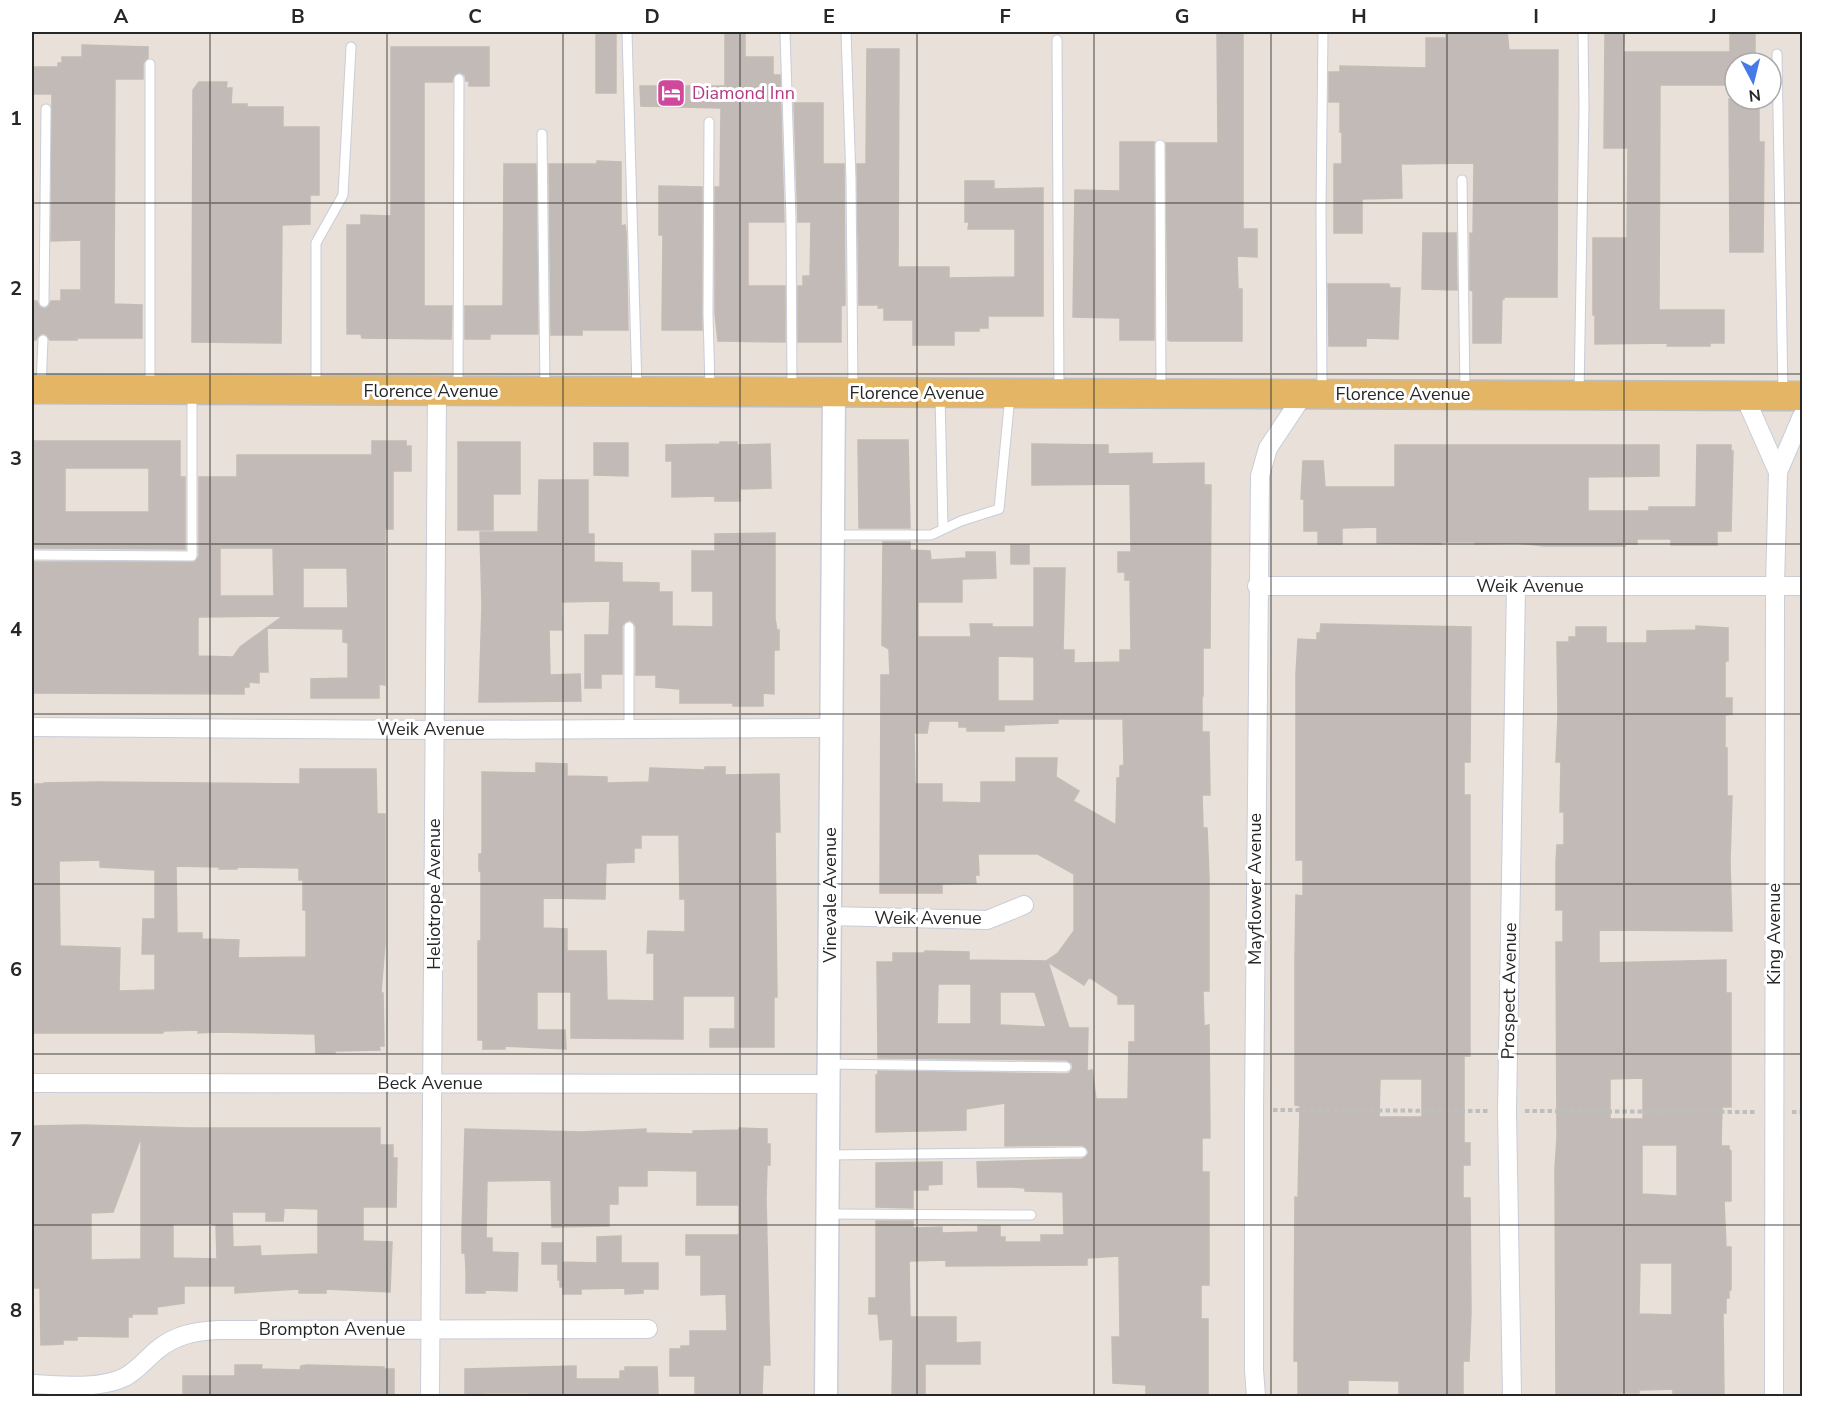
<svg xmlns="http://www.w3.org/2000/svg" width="1834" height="1428" viewBox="0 0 1834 1428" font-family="'Nunito Sans',sans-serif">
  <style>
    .building { fill: #c1bab6; stroke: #c3bcb4; stroke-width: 1.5; fill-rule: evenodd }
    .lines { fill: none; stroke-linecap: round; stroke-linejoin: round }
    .service-casing { stroke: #c8cdd8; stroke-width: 11 }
    .minor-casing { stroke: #c8cdd8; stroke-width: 20 }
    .tertiary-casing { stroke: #c8cdd8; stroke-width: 25 }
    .primary-casing { stroke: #bebebe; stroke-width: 31 }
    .path { stroke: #bebebe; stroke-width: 4; stroke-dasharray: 4.5 3; stroke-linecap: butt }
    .service { stroke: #fff; stroke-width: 9 }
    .minor { stroke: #fff; stroke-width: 18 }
    .tertiary { stroke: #fff; stroke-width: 22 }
    .primary { stroke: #e3b564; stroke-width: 28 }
    .grid { fill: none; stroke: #272727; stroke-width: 1.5; stroke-opacity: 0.55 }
    .labels { text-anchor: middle; stroke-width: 6; stroke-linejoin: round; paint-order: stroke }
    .hotel-label { font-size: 18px; fill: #b23c85; stroke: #fff; text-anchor: start }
    .street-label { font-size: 18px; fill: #272727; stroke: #fff }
    .neatline { fill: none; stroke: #272727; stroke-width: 2 }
    .grid-label { font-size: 20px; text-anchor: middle; font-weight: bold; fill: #272727 }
  </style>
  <rect width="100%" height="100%" fill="#e8e0d9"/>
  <path class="building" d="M596,32h20v61h-20z
    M725,32h20v25h28v18h7l4,147h-36v64h37v56l-67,-1 -3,-28v-126h5l1,-79 -80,-2 -1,-20h85z
    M1217,32h26v197h14v28l-20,-1 1,33h4v52h-72l-2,-1 -2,-197h52z
    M1446,32h61l2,18h49l-1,247h-53v2h-2l-1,44h-28v-52l-3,-1v-57l3,1 1,-71 -73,1 1,34 -40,1v34h-28v-69h8v-32h-2v-30h-11v-30h11v-6l86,2v-30h20z
    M1605,32h19l-1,20h107v-20h25v31h-20v22h-75l-1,225h65v33h-14v3h-43l1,-3 -73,1v-29h-2v-77h34l1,-90h-24z
    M82,45l66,2v11l-5,5v16h-28l-1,225 28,1v33h-65v2h-27l-3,-5 -4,-2 -5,3 -2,4h-4v-39h5l3,6 5,2 4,-3 2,-5h10v-11h20v-50l-30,1 1,-147h-20v-27h26v-4h4v-6h20z
    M391,47h98v39h-20v-5h-3l-1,-6 -5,-3 -6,3 -2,7h-28v224h28l-1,33 -89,-1 -1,-4h-14v-109h14v-10l30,1z
    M867,49h32l-1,218h51v11l66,-1v-48h-47l1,-7h-4v-41h29v8l49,-1v128h-55v12h-9v3h-25v14h-41v-25h-29v-12h-6l1,-3h-20l-2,-141h9z
    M199,82h28l-1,6h6l-1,16h16v3h36v20h36v68h-9v29l-28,1 -1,118 -89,-1 1,-252z
    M1729,99h30v43h5l-1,110h-33z
    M794,103h29v61h21l1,141 -4,1v36h-43v-56h5v-10h7l1,-54h-13z
    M1120,142h34v198h-34v-22l-47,-1 2,-127 45,1z
    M597,161l24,1v64l4,-1 1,6 2,99h-46v5h-31l-2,-171h48z
    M504,164h32l2,170h-48v5h-25v-33h38z
    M659,186l43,1v143h-40l1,-95h-4z
    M1423,233h33l1,57 -35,-1z
    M1328,284h61l1,4h10l-2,51 -32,-1v8h-37z
    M858,440h50l2,88h-51z
    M34,441h146v36h5v72l-151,-1zM65,468h84v44h-84z
    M372,441h34v5h5v25h-18v58h-8v156l-6,-1v14h-68v-19l37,-1v-35l-5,-1v-13l-76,-1 1,44h-9v11l-10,-1v5h-5v7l-212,-1v-118h2v-13h161l4,-6v-79h38v-22h135zM220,548h53l1,48h-54zM303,568h44l1,40h-45zM283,616l-43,31 -7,10 -35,-1v-39z
    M458,442h62v52h-27v36h-35z
    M720,442h17v3l33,-1 1,44 -31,1v12h-25v-5l-43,1v-36h-6v-16l54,-1z
    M594,443h34v33l-34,-1z
    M1032,444l76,1v9l44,-1v11l52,-1v22h7l-1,163h-7v48h-1v36h7l1,63h-8l1,33h4l2,50v113h-6l1,35 5,-1 1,113h-8v34h7v113h-8v34h7v77h-62v-11l-33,-2 -1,-46h8l-1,-81 -32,2v7l-141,1v-6l-37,1 1,56h46v26l24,-1v22h-55v32h-33l1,-57 -13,1 -2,-26h-9v-16h7v-77h37v7l29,-1v6l36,-1v-6h22v11h5v5h36v-7h23l-1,-43 -38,-1v-3l-12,-1h-35l-1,-25 105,-3 4,-2 3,-4 -2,-5 -5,-3 -77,1v-43l-39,6v21l-90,2v-57h2v-4l188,3 4,-1 3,-5 -1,-5 -6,-3 -188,-2 -1,-96h16v-9h32v-2l44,1v8l77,1 12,-8 16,-22v-57l-36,-20h-60l1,21h-4l1,8 -34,1v9h-62l1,-218h9l-1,-26 -7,-4 1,-103h27v8l20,1 1,9 35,-2v-6h29l1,26 -34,1v23h-44v35h53l-1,-13h22v3h42v-59h31l-2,82h11v13l46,-1v-12h11l-1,-70h-5v-8h-7v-20h13l-1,-68 -98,1zM998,656l36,1v44h-36zM1058,719h65l1,46 -4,1v12h-3l-1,47 -43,-24 6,-10 -23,-14 1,-19h-41v24h-35v21l-39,-1v-18h-27l-1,-51h13l2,-12h30v6h8v4h37v-6l54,-2zM1048,962l36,23 5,-8 29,19v8h17v38h-6l-1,57h-32l-4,-29 -5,1 1,-43h-19zM938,984h33v40h-34zM1000,992h35l11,35 -46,-2z
    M1395,445h264v31l-71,1v34h61v-4h47l1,-62h34v6h2l-2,80h-14v14h-46v-6h-34v5h-12v2h-81l-28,-3 -41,1v-2h-34v2l-64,-1v-16l-35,1v16h-24v-13h-14v-32h-3l2,-38h20l2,26h70z
    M539,480h49v54h6v28l28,1v19l37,1v9h13v34l41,1v-36h-21v-40h23v-17l60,-1v85l2,13 2,-1v20h-5v44l-11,-1v13h-30v-3h-53v-14l-24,-2v-12h-20v-48l-2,-4 -4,-3 -5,2 -3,4v48h-21v14h-16v-53h24l1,-34 -49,1 1,28h-13l1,45 30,-1 1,27 -102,1 3,-96 -2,-74h58z
    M1011,545h18v19h-18z
    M1321,624l150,3 -1,135h-6v33h6v261h-6v87h6v22h-7v33h7l1,114 -2,49h-6v35h-64v-15l-51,-1v16h-50v-35h-4l1,-164 3,1 2,-92 -5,-1v-147l1,-63 7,1v-36h-7v-186l2,-35 19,1v-7h3zM1380,1079h42v38h-43z
    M1696,626l32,2v33h-3v37h7v16l-7,1v33h2v48h5l-2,66 2,69 -133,-1v33l127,-3v33h5v114h-9l-1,39h8v4l2,1v50h-7l2,46h5v43h-2v8h-3v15h-3l1,83h-51v-7l-34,1v3h-27v3h-56l-1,-228 2,-30 -1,-196h7v-32h-7v-47l1,-18h7v-33h-4l1,-50h-5l2,-47 -1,-73h12v-5h7v-10h30v16h41v-12l49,-1zM1643,1078v41h-33v-40zM1642,1145h35v51l-35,-2zM1640,1263h32v52l-33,-1z
    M536,763l31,1v12l40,1v6l42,-1 1,-14 55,2v-3h20v8l54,-1 1,58h-5l2,165h-3v50h-64v-18h25v-33h-52v43l-112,-1v-46h-34v38h28l1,19 -61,-3v3h-22v-9h-5v-99h3v-70h-2v-17h3v-82l54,1zM641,835h38l1,64h5v33l-37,-1 -1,22h7v48l-47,-1 -1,-49h-39v-22l-24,-1v-30l62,1 1,-36 28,-1v-14h7z
    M300,769h76l1,45h8v129l-4,50h2l1,53h-5l1,4 -45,1v2h-19l-1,-19 -99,-2 -18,1v-3l-35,1v2h-130l-1,-207v-37h3v-5h9v-1l55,-1 201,2zM100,860v7l55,3v49h-12l-1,35h13v36l-36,1 1,-43 -60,-2 -1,-85zM176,866l43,1v2h18v-2l62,1v12h4v30h3v47l-68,1 1,-18 -37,-1v-6h-25z
    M84,1125l105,3h191v17h13v13h4l-1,49h-33v34l29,1 -2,50 -64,-3v4h-27v-4l-64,4v-7h-51v17l-27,4v7h-25v3h-4v20l-51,-1v4h-14v4l-22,1 -1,-57h-8v-162zM141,1137v122l-50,1v-47l22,-1zM284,1208l34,1v45l-57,2 -1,-10 -27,1 -1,-35h34v9h17zM173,1224h43l1,35 -44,-1z
    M739,1128l28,1v15h3v21h-3l-1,33 4,167h-7l-1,31 -67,-2v-18h-25v-27h11v-3h9v-15h37l-1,-37 -25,1v-40h-15v-20h53v-30h-42v-34l-50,-1v16h-29v18h-9v22l-57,1 -1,-47 -64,1 -1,57h6v14l26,1 -1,38 -32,-1v3h-19v-25l-1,-15h-3v-19l3,-105 115,3 66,-3v4l47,1v-3l46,-1z
    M942,1162v22l-14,1v5h-15v18l-37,-1v-44z
    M621,1236v27h37v26h-15v4l-18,1v-6l-44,1v5h-18v-7h-3v-7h-2v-16h-16v-21h20v19l35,1v-26z
    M235,1365h27l-1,4 39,1 1,-4 6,-1 77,2v2h10v27h-211v-20h52z
    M576,1366v13h44v-8h5v-4h32l1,28 -130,1v-3h-44v3h-19v-27z"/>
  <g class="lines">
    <g class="service-casing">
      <path id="service" d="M627,32l10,357
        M785,32l6,187 1,171
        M846,32l5,148 2,210
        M1057,40l2,351
        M1777,54l6,340
        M709,122l-1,191 2,77
        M542,134l3,255
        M1160,145l1,246
        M1462,180l3,212
        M44,302l2,-193
        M41,387l2,-47
        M150,387v-323
        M316,388v-145l27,-48 8,-148
        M458,389l1,-310
        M1322,392l-1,-183 2,-177
        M1579,393l5,-285 -1,-76
        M940,395l3,134
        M834,535h97l30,-14 38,-12 11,-113
        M32,555l160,1v-164
        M629,729v-102
        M829,1064l237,3
        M828,1155l254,-3
        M828,1214l203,1"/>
    </g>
    <g class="minor-casing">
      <path id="minor" d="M1744,395l34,77
        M1257,586h545
        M32,727l403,3 396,-2
        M830,916l157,4 37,-15
        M32,1083l797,1
        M32,1384c29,1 66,6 93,-7 13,-7 21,-18 32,-27 18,-15 38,-19 61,-20l430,-1
        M430,1396l7,-1005
        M1256,1396l-2,-26v-260l6,-634 8,-28 36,-54
        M1512,1396l-5,-285 9,-525
        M1774,1396l1,-810 3,-114 24,-56"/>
    </g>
    <g class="tertiary-casing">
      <path id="tertiary" d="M826,1396l8,-1003"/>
    </g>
    <g class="primary-casing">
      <path id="primary" d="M32,389l1770,7"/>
    </g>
    <path class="path" d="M1273,1110l217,1
      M1525,1111l232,1
      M1792,1112h10"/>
    <use href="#service" class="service"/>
    <use href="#minor" class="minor"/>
    <use href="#tertiary" class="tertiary"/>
    <use href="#primary" class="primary"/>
  </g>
  <path class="grid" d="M210,32v1364M387,32v1364M563,32v1364M740,32v1364M917,32v1364M1094,32v1364M1271,32v1364M1447,32v1364M1624,32v1364M32,203h1770M32,374h1770M32,544h1770M32,714h1770M32,884h1770M32,1054h1770M32,1225h1770"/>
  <defs>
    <g id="hotel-square" transform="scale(1.5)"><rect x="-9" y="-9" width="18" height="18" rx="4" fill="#d1479c" stroke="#fff"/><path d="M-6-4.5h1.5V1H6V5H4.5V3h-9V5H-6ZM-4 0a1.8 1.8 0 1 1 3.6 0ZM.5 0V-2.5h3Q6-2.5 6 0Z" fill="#fff"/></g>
  </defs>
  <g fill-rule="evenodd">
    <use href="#hotel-square" x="671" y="93"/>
  </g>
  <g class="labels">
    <g class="hotel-label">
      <text x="692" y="99">Diamond Inn</text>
    </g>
    <g class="street-label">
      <text x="431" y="397">Florence Avenue</text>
      <text x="917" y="399">Florence Avenue</text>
      <text x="1403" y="400">Florence Avenue</text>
      <text x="1530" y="592">Weik Avenue</text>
      <text x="431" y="735">Weik Avenue</text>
      <text transform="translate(1255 889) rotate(-90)" y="6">Mayflower Avenue</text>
      <text transform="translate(434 894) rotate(-90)" y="6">Heliotrope Avenue</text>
      <text transform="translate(830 895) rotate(-90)" y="6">Vinevale Avenue</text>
      <text x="928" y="924">Weik Avenue</text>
      <text transform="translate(1774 934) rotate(-90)" y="6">King Avenue</text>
      <text transform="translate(1509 991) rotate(-89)" y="6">Prospect Avenue</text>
      <text x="430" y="1089">Beck Avenue</text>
      <text x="332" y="1335">Brompton Avenue</text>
    </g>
  </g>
  <rect width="1834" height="1428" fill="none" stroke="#ffffff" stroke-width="66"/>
  <g transform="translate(1753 81) rotate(173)"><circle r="28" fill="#ffffff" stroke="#a9a9a9" stroke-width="1.5"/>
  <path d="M0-4.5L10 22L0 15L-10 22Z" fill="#467ae8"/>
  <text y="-9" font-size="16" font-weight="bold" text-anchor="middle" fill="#272727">N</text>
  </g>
  <rect x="33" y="33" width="1768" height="1362" class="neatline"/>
  <g class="grid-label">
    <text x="121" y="23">A</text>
    <text x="298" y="23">B</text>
    <text x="475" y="23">C</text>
    <text x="652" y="23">D</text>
    <text x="829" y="23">E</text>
    <text x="1005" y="23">F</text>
    <text x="1182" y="23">G</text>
    <text x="1359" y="23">H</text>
    <text x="1536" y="23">I</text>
    <text x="1713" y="23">J</text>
    <text x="16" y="125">1</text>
    <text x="16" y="295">2</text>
    <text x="16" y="465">3</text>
    <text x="16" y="636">4</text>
    <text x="16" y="806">5</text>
    <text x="16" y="976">6</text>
    <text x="16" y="1146">7</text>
    <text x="16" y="1317">8</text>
  </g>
</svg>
